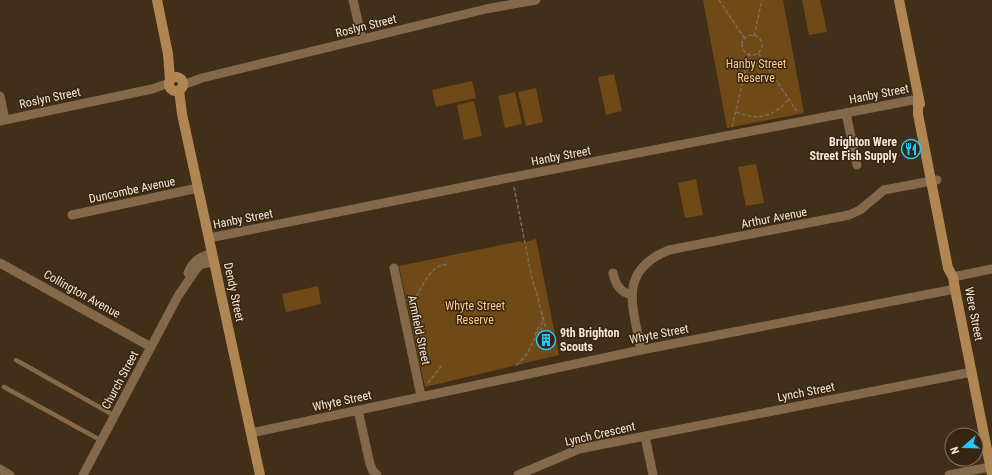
<svg xmlns="http://www.w3.org/2000/svg" width="992" height="475" viewBox="0 0 992 475" font-family="'Roboto Condensed',sans-serif">
  <style>
    .green { fill: #704a16 }
    .lines { fill: none; stroke-linecap: round; stroke-linejoin: round }
    .path { stroke: #7b6b58; stroke-width: 1.5; stroke-dasharray: 4 2; stroke-linecap: butt }
    .lane { stroke: #83694a; stroke-width: 4.5 }
    .street { stroke: #83694a; stroke-width: 9 }
    .secondary { stroke: #b08653; stroke-width: 10 }
    .labels { text-anchor: middle; stroke-width: 3; stroke-linejoin: round; paint-order: stroke }
    .street-label { font-size: 12px; fill: #f4e8db; stroke: #37250f }
    .park-label { font-size: 12px; fill: #fcca90; stroke: #37250f }
    .poi-label { font-size: 12px; font-weight: bold; fill: #f4e8db; stroke: #37250f; text-anchor: end }
  </style>
  <rect width="100%" height="100%" fill="#412f19"/>
  <path class="green" d="M703,0h80l21,113 -77,15z
    M802,0h18l7,32 -18,3z
    M614,74l8,37 -16,4 -8,-38z
    M472,81l4,17 -40,9 -4,-17z
    M536,88l7,34 -17,4 -8,-34z
    M515,92l7,32 -17,4 -7,-32z
    M474,101l8,35 -18,4 -7,-35z
    M756,164l8,39 -18,3 -8,-39z
    M696,179l7,36 -18,3 -7,-35z
    M536,239l23,116 -134,32 -26,-121 122,-25 1,2z
    M318,286l3,18 -35,8 -4,-18z"/>
  <g class="lines">
    <path class="path" d="M719,0l26,39
      M742 45a10 10 0 1 1 20 0a10 10 0 1 1-20 0Z
      M754,36l8,-36
      M758,53l40,60
      M736,112c21,9 38,5 53,-13
      M732,127l17,-72
      M514,187l18,92 5,15 6,27 -2,4 -5,6 -1,7 -8,16 -12,13
      M411,307c7,-12 20,-47 38,-42
      M535,334l10,-8 -3,-14
      M428,383l14,-18"/>
    <path class="lane" d="M16,360l99,56
      M4,387l98,54"/>
    <path class="street" d="M353,0l9,39
      M183,85l19,-7 284,-69 50,-9
      M0,96l5,24
      M846,113l11,52
      M0,121l152,-32 17,-6
      M72,215l126,-27
      M209,238l299,-60 410,-79
      M0,263l151,84
      M394,268l27,128
      M188,273c5,-12 11,-16 24,-20
      M613,273c2,11 7,19 18,22
      M953,277l39,-8
      M641,350c-8,-44 -24,-79 28,-100l180,-35 11,-5 24,-20 53,-10
      M358,410l12,54 3,7 4,4
      M251,433l390,-83 314,-61
      M645,436l8,39
      M0,469l10,6
      M83,475l95,-179 19,-28 5,-4 12,-2
      M518,475l61,-26 393,-77
      M949,475l41,-8"/>
    <path class="secondary" d="M157,0l11,54 2,25
      M899,0l21,104
      M169 84a7 7 0 1 1 14 0a7 7 0 1 1-14 0Z
      M179,90l3,24 78,361
      M918,99v15l30,154 5,9 2,12 37,186"/>
  </g>
  <defs>
    <g id="restaurant-ring" transform="scale(1)"><circle r="9.5" fill="#37250f" stroke="#23c9fe" stroke-width="1.5"/><path d="M-5-6h1v4h1v-4h1v4h1v-4h1v5L-1.5 .5V6h-2V.5L-5-1ZM5-6V6H3V1.5H1.5Q1.5-4 5-6Z" fill="#23c9fe"/></g>
    <g id="building-ring" transform="scale(1)"><circle r="9.5" fill="#37250f" stroke="#23c9fe" stroke-width="1.5"/><path d="M-4-6H4V6H1V3H-1V6H-4ZM-2.5-4.3h1.7v1.8h-1.7ZM.8-4.3h1.7v1.8H.8ZM-2.5-1h1.7V.8h-1.7ZM.8-1h1.7V.8H.8Z" fill="#23c9fe"/></g>
  </defs>
  <g fill-rule="evenodd">
    <use href="#restaurant-ring" x="911" y="149"/>
    <use href="#building-ring" x="546" y="340"/>
  </g>
  <g class="labels">
    <g class="street-label">
      <text transform="translate(366 26) rotate(-14)" y="4">Roslyn Street</text>
      <text transform="translate(879 94) rotate(-11)" y="4">Hanby Street</text>
      <text transform="translate(50 98) rotate(-12)" y="4">Roslyn Street</text>
      <text transform="translate(561 156) rotate(-11)" y="4">Hanby Street</text>
      <text transform="translate(132 190) rotate(-12)" y="4">Duncombe Avenue</text>
      <text transform="translate(774 218) rotate(-11)" y="4">Arthur Avenue</text>
      <text transform="translate(243 219) rotate(-11)" y="4">Hanby Street</text>
      <text transform="translate(234 292) rotate(78)" y="4">Dendy Street</text>
      <text transform="translate(82 294) rotate(29)" y="4">Collington Avenue</text>
      <text transform="translate(974 314) rotate(79)" y="4">Were Street</text>
      <text transform="translate(419 330) rotate(78)" y="4">Armfield Street</text>
      <text transform="translate(659 334) rotate(-11)" y="4">Whyte Street</text>
      <text transform="translate(120 380) rotate(-62)" y="4">Church Street</text>
      <text transform="translate(806 392) rotate(-11)" y="4">Lynch Street</text>
      <text transform="translate(342 401) rotate(-12)" y="4">Whyte Street</text>
      <text transform="translate(600 434) rotate(-13)" y="4">Lynch Crescent</text>
    </g>
    <g class="park-label">
      <text x="756" y="68">Hanby Street<tspan x="756" dy="14">Reserve</tspan></text>
      <text x="475" y="310">Whyte Street<tspan x="475" dy="14">Reserve</tspan></text>
    </g>
    <g class="poi-label">
      <text x="897" y="146">Brighton Were<tspan x="897" dy="14">Street Fish Supply</tspan></text>
      <text x="560" y="337" text-anchor="start">9th Brighton<tspan x="560" dy="14">Scouts</tspan></text>
    </g>
  </g>
  <g transform="translate(964 447) rotate(250)"><circle r="19" fill="#37250f" stroke="#837361"/>
  <path d="M0-3L7 15L0 10L-7 15Z" fill="#23c9fe"/>
  <text y="-6" font-size="11" font-weight="bold" text-anchor="middle" fill="#f4e8db">N</text>
  </g>
</svg>
